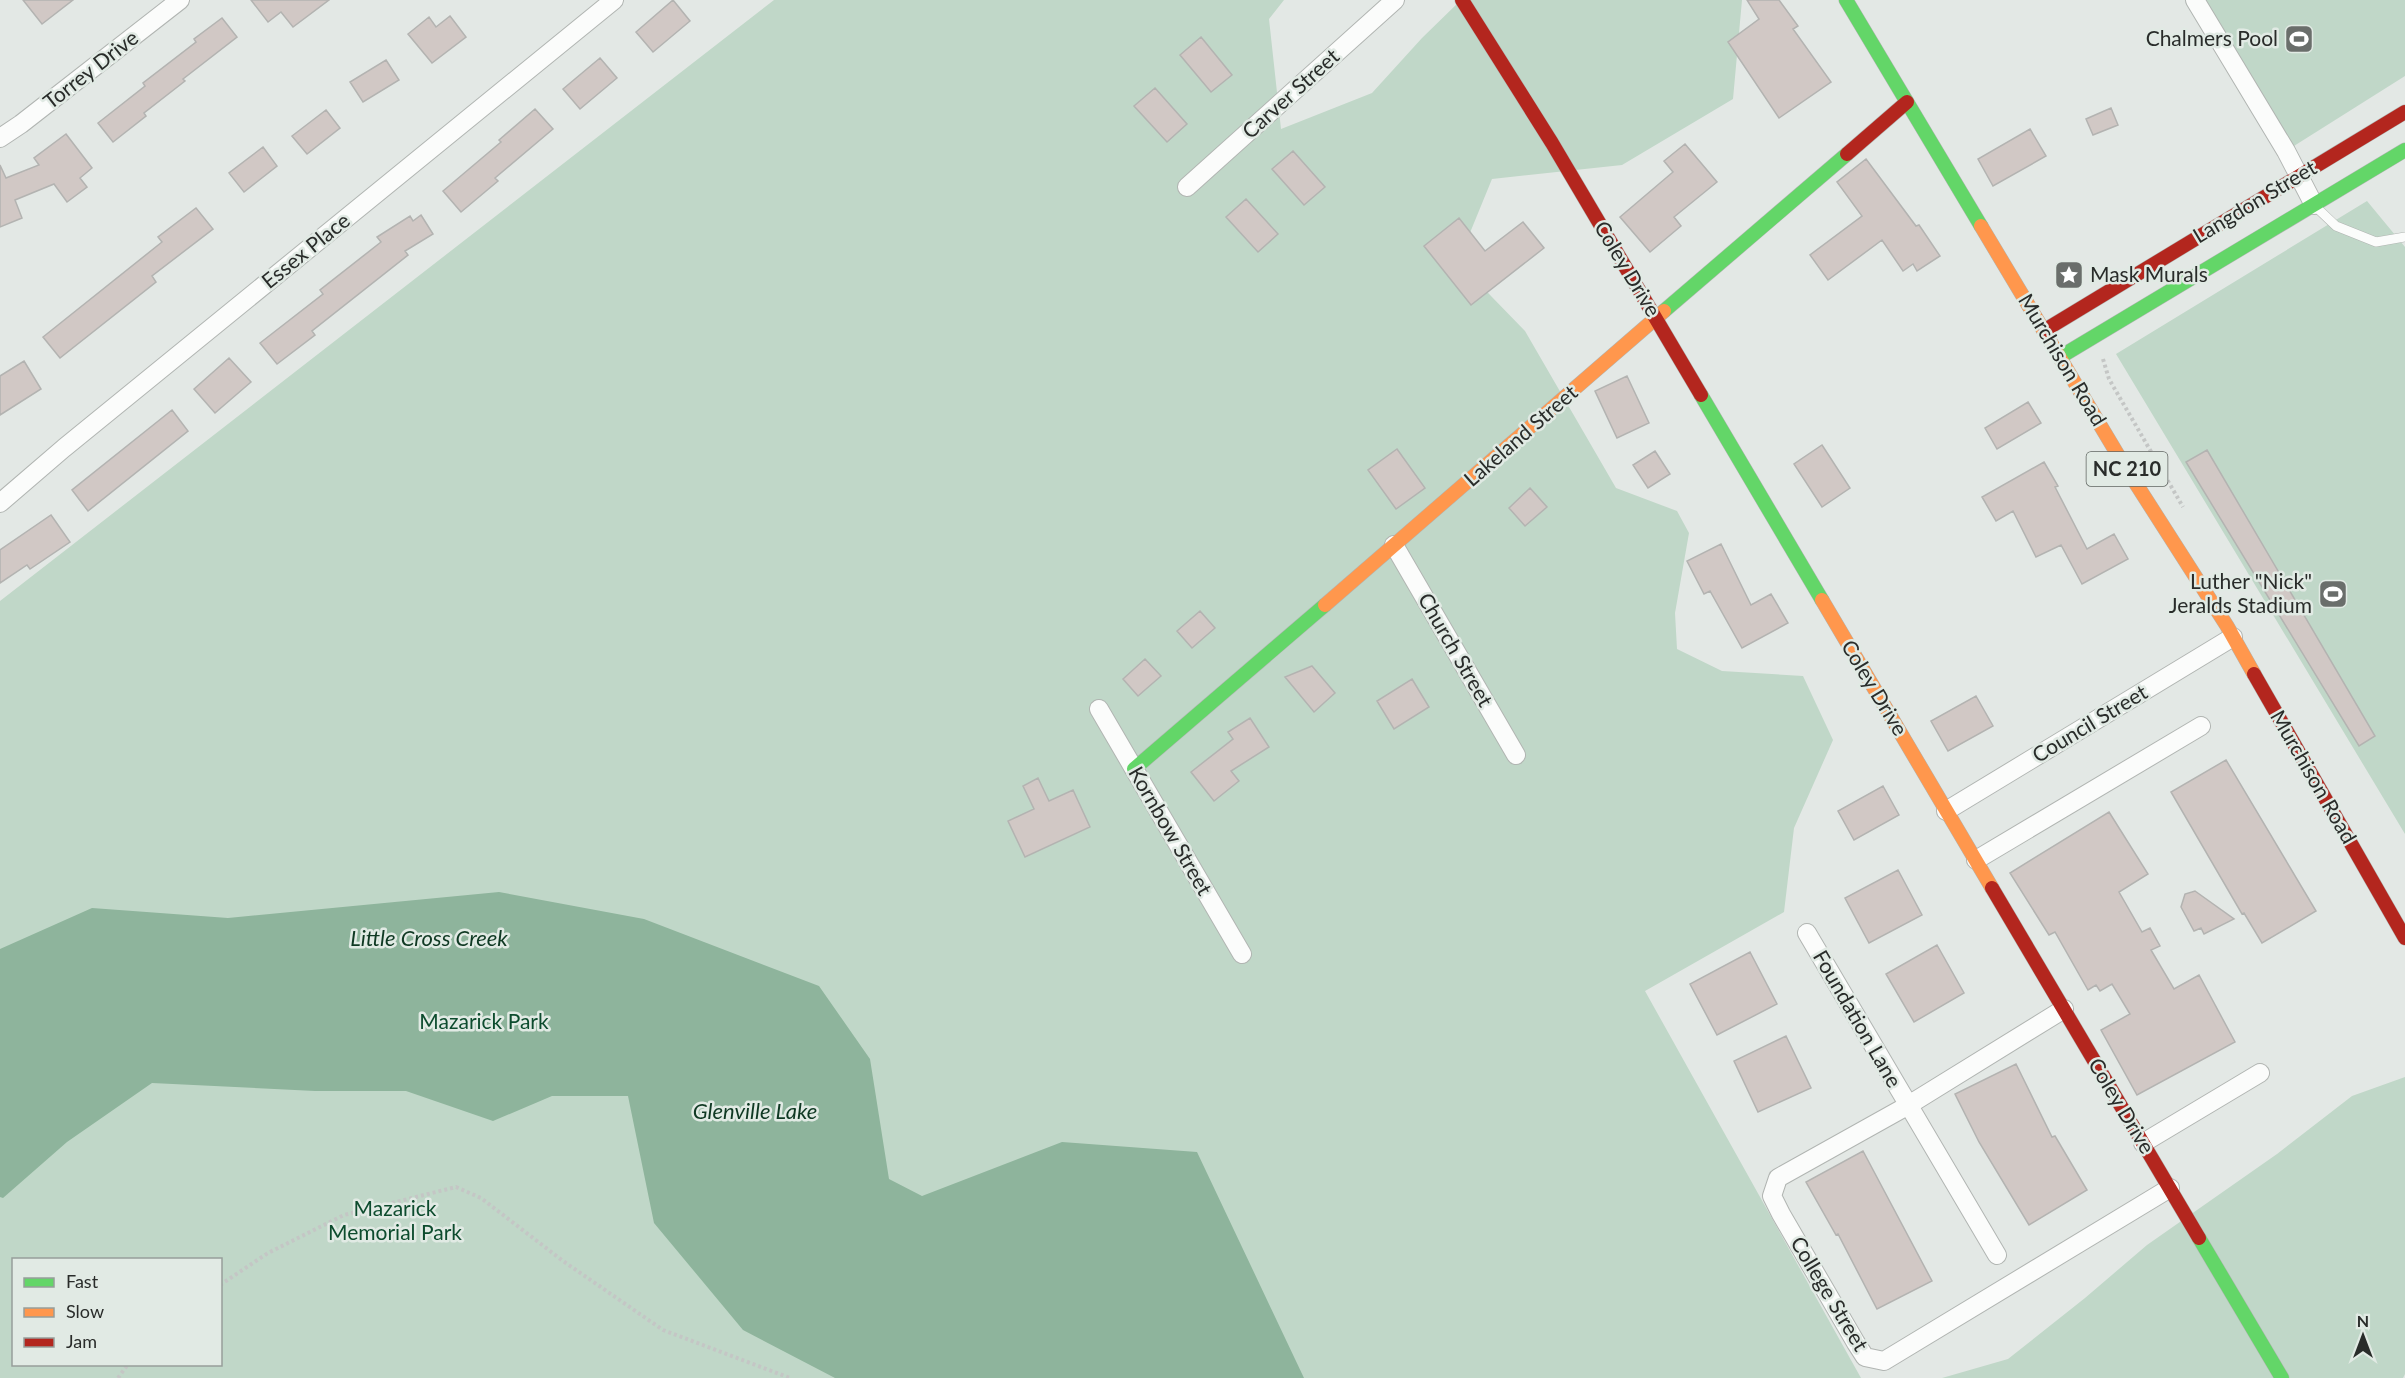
<svg xmlns="http://www.w3.org/2000/svg" width="2405" height="1378" viewBox="0 0 2405 1378" font-family="Lato,sans-serif">
  <style>
    .green { fill: #c0d7c8; fill-rule: evenodd }
    .water { fill: #8eb49c }
    .building { fill: #d1c8c5; stroke: #b3b3b1; stroke-width: 1.5 }
    .lines { fill: none; stroke-linecap: round; stroke-linejoin: round }
    .lane-casing { stroke: #b1b5b2; stroke-width: 10 }
    .street-casing { stroke: #b1b5b2; stroke-width: 20 }
    .fast-casing { stroke: #b1b5b2; stroke-width: 15 }
    .slow-casing { stroke: #b1b5b2; stroke-width: 15 }
    .jam-casing { stroke: #b1b5b2; stroke-width: 15 }
    .path { stroke: #c4c6c5; stroke-width: 4; stroke-dasharray: 3 3; stroke-linecap: butt }
    .lane { stroke: #fbfcfb; stroke-width: 9 }
    .street { stroke: #fbfcfb; stroke-width: 18 }
    .fast { stroke: #63d668; stroke-width: 14 }
    .slow { stroke: #ff974d; stroke-width: 14 }
    .jam { stroke: #b3261e; stroke-width: 14 }
    .labels { text-anchor: middle; stroke-width: 5; stroke-linejoin: round; paint-order: stroke }
    .shield { fill: #e1eae4; stroke: #606562; stroke-width: 1.5 }
    .shield-label { font-size: 20px; font-weight: bold; fill: #292c2a }
    .poi-label { font-size: 21px; fill: #292c2a; stroke: #e1eae4; text-anchor: end }
    .street-label { font-size: 21px; fill: #292c2a; stroke: #e1eae4 }
    .park-label { font-size: 21px; fill: #0d4c2e; stroke: #e1eae4 }
    .water-label { font-size: 22px; font-style: italic; fill: #0f3923; stroke: #e1eae4 }
  </style>
  <rect width="100%" height="100%" fill="#e3e8e5"/>
  <path class="green" d="M774,0h510l-15,19 12,110 91,-36 50,-55 39,-38h281l-9,99 -111,66 -130,14 -34,83 67,69 91,157 61,23 12,22 -14,80 2,36 45,22 81,5 30,64 -39,88 -10,84 -139,79 216,387h-1861v-777zM14,1260h206v104h-206z
    M2201,0h204v76l-119,75z
    M2367,201l38,46v587l-289,-480z
    M2405,1077v297l-2,4h-461l66,-19 77,-61 62,-53 130,-91 75,-58z"/>
  <path class="water" d="M499,892l145,27 175,67 51,73 19,120 33,17 140,-54 135,10 107,226h-469l-92,-48 -89,-107 -26,-127h-76l-59,25 -87,-30h-91l-163,-8 -85,59 -64,56 -3,-1v-248l92,-41 136,10z"/>
  <path class="building" d="M23,0h50l-31,24z
    M251,0h78l-36,27 -12,-15 -13,10z
    M673,0l17,21 -37,31 -17,-20z
    M1747,0h32l19,26 -5,3 38,53 -52,36 -51,-76 31,-23z
    M450,16l16,21 -34,26 -24,-29 21,-17 7,10z
    M222,18l15,19 -54,42 2,2 -41,32 2,3 -33,26 -15,-19 47,-37 -2,-3 53,-41 -2,-3z
    M1201,37l31,38 -21,17 -31,-37z
    M600,58l17,20 -37,31 -17,-20z
    M386,60l13,20 -36,22 -13,-20z
    M1155,88l32,36 -20,18 -33,-36z
    M2111,108l7,17 -25,10 -7,-16z
    M535,109l18,20 -58,49 3,3 -37,31 -18,-21 58,-49 -2,-2z
    M326,110l14,18 -33,26 -15,-18z
    M2030,129l16,27 -53,30 -15,-27z
    M66,134l26,34 -12,10 7,9 -20,15 -13,-18 -39,16 7,18 -22,9v-62l6,13 33,-13 -5,-7z
    M1685,144l32,38 -43,35 7,9 -31,26 -30,-35 53,-45 -9,-11z
    M263,147l14,19 -33,26 -15,-19z
    M1293,151l32,36 -21,18 -32,-36z
    M1866,159l50,67 3,-1 21,31 -23,15 -4,-7 -10,7 -21,-31 -54,40 -18,-25 52,-39 -25,-34z
    M1246,199l32,35 -20,18 -32,-35z
    M196,208l17,21 -61,47 4,6 -96,76 -17,-21 119,-95 -4,-5z
    M421,215l12,19 -28,17 3,4 -96,76 3,4 -38,29 -17,-21 63,-49 -3,-4 61,-48 -4,-5 33,-21 3,5z
    M1459,218l26,33 38,-29 21,26 -73,57 -47,-59z
    M229,358l22,24 -36,31 -21,-24z
    M24,361l17,28 -41,26v-39z
    M1627,376l22,47 -32,15 -22,-47z
    M2028,402l13,21 -44,26 -12,-21z
    M172,410l16,21 -100,80 -16,-21z
    M1822,445l28,43 -28,19 -28,-43z
    M1397,449l28,39 -29,21 -28,-39z
    M2207,450l168,286 -16,10 -173,-284z
    M1655,451l15,23 -22,14 -15,-23z
    M2044,462l14,24 -3,1 32,62 27,-15 14,25 -46,25 -21,-39 -25,12 -23,-46 -17,10 -14,-24z
    M1530,488l17,19 -22,19 -16,-18z
    M51,515l19,27 -40,27 -3,-4 -27,18v-33z
    M1721,544l30,61 20,-11 17,29 -46,25 -32,-57 -6,3 -17,-33z
    M1200,611l15,17 -23,20 -15,-17z
    M1145,659l16,17 -23,20 -15,-17z
    M1312,666l23,27 -21,19 -29,-35z
    M1412,679l17,28 -35,22 -17,-28z
    M1976,696l17,30 -45,25 -17,-30z
    M1250,718l19,29 -38,24 8,10 -25,20 -23,-29 42,-33 -5,-7z
    M2226,760l90,151 -54,32 -18,-30 -2,1 -71,-122z
    M1038,778l11,23 24,-11 17,37 -65,30 -17,-36 26,-12 -11,-23z
    M1883,786l16,29 -45,25 -16,-29z
    M2109,812l39,62 -29,18 23,40 8,-4 10,18 -9,4 23,39 25,-14 36,67 -98,53 -36,-65 29,-16 -18,-30 -12,7 -4,-6 -8,5 -33,-58 -6,3 -39,-62z
    M1898,870l24,45 -53,28 -24,-45z
    M2195,891l39,28 -30,15 -3,-6 -7,3 -13,-24 4,-13z
    M1937,945l27,48 -50,29 -28,-48z
    M1750,952l27,52 -60,31 -27,-51z
    M1786,1036l25,52 -53,24 -24,-51z
    M2016,1064l36,73 3,-1 32,54 -58,35 -50,-83 -24,-48z
    M1863,1151l69,130 -55,28 -39,-75 -2,1 -30,-53z"/>
  <g class="lines">
    <g class="lane-casing">
      <path id="lane" d="M2316,207l20,19 40,16 29,-5"/>
    </g>
    <g class="street-casing">
      <path id="street" d="M2195,0l91,151 28,54
        M0,138l21,-14 159,-124
        M1187,187l208,-187
        M0,503l64,-55 550,-448
        M1394,545l122,210
        M1099,709l143,245
        M1946,811l287,-174
        M1976,860l225,-134
        M1807,933l190,322
        M2064,1009l-157,97 -129,72 -6,18 9,18 75,129 9,14 19,4 286,-173
        M2143,1143l117,-70"/>
    </g>
    <g class="fast-casing">
      <path id="fast" d="M1846,0l135,226
        M1664,311l183,-157
        M2060,357l345,-207
        M1701,395l121,205
        M1134,769l191,-164
        M2199,1238l83,140"/>
    </g>
    <g class="slow-casing">
      <path id="slow" d="M1981,226l143,239 103,161 27,48
        M1822,600l170,288
        M1325,605l339,-294"/>
    </g>
    <g class="jam-casing">
      <path id="jam" d="M1462,0l90,143 149,252
        M1847,154l60,-52
        M2045,330l360,-218
        M2254,674l151,264
        M1992,888l207,350"/>
    </g>
    <path class="path" d="M2103,359l6,20 74,128
      M220,1285l48,-32 76,-38 112,-28 25,11 82,63 100,69 127,48
      M118,1378l10,-14"/>
    <use href="#lane" class="lane"/>
    <use href="#street" class="street"/>
    <use href="#fast" class="fast"/>
    <use href="#slow" class="slow"/>
    <use href="#jam" class="jam"/>
  </g>
  <defs>
    <g id="stadium-square" transform="scale(1.5)"><rect x="-9" y="-9" width="18" height="18" rx="4" fill="#6a6e6b" stroke="#e1eae4"/><path d="M0-5a6.5 5 0 1 0 0 10a6.5 5 0 1 0 0-10ZM-3.5-1.8h7v3.6h-7Z" fill="#fff"/></g>
    <g id="sight-square" transform="scale(1.5)"><rect x="-9" y="-9" width="18" height="18" rx="4" fill="#6a6e6b" stroke="#e1eae4"/><path d="M0-6L1.8-2.2L6-1.7L2.9 1.2L3.7 5.4L0 3.3L-3.7 5.4L-2.9 1.2L-6-1.7L-1.8-2.2Z" fill="#fff"/></g>
  </defs>
  <g fill-rule="evenodd">
    <use href="#stadium-square" x="2299" y="39"/>
    <use href="#sight-square" x="2069" y="275"/>
    <use href="#stadium-square" x="2333" y="594"/>
  </g>
  <g class="labels">
    <rect class="shield" x="2086.5" y="452" width="81" height="34" rx="4.5"/>
    <g class="shield-label">
      <text x="2127" y="476">NC 210</text>
    </g>
    <g class="poi-label">
      <text x="2278" y="46">Chalmers Pool</text>
      <text x="2090" y="282" text-anchor="start">Mask Murals</text>
      <text x="2312" y="589">Luther "Nick"<tspan x="2312" dy="24">Jeralds Stadium</tspan></text>
    </g>
    <g class="street-label">
      <text transform="translate(91 70) rotate(-38)" y="7">Torrey Drive</text>
      <text transform="translate(1291 94) rotate(-42)" y="7">Carver Street</text>
      <text transform="translate(2255 202) rotate(-31)" y="7">Langdon Street</text>
      <text transform="translate(306 251) rotate(-39)" y="7">Essex Place</text>
      <text transform="translate(1627 269) rotate(59)" y="7">Coley Drive</text>
      <text transform="translate(2062 360) rotate(59)" y="7">Murchison Road</text>
      <text transform="translate(1521 436) rotate(-41)" y="7">Lakeland Street</text>
      <text transform="translate(1455 650) rotate(60)" y="7">Church Street</text>
      <text transform="translate(1874 688) rotate(59)" y="7">Coley Drive</text>
      <text transform="translate(2090 724) rotate(-31)" y="7">Council Street</text>
      <text transform="translate(2313 777) rotate(60)" y="7">Murchison Road</text>
      <text transform="translate(1170 831) rotate(60)" y="7">Kornbow Street</text>
      <text transform="translate(1857 1019) rotate(60)" y="7">Foundation Lane</text>
      <text transform="translate(2121 1106) rotate(59)" y="7">Coley Drive</text>
      <text transform="translate(1829 1294) rotate(59)" y="7">College Street</text>
    </g>
    <g class="park-label">
      <text x="484" y="1029">Mazarick Park</text>
      <text x="395" y="1216">Mazarick<tspan x="395" dy="24">Memorial Park</tspan></text>
    </g>
    <g class="water-label">
      <text x="429" y="946">Little Cross Creek</text>
      <text x="755" y="1119">Glenville Lake</text>
    </g>
  </g>
  <rect x="12" y="1258" width="210" height="108" fill="#e1eae4" stroke="#979e9a" stroke-width="1.5"/>
  <rect x="24" y="1278" width="30" height="9" fill="#63d668" stroke="#979e9a" stroke-width="1.5"/>
  <text x="66" y="1288" font-size="18" fill="#292c2a">Fast</text>
  <rect x="24" y="1308" width="30" height="9" fill="#ff974d" stroke="#979e9a" stroke-width="1.5"/>
  <text x="66" y="1318" font-size="18" fill="#292c2a">Slow</text>
  <rect x="24" y="1338" width="30" height="9" fill="#b3261e" stroke="#979e9a" stroke-width="1.5"/>
  <text x="66" y="1348" font-size="18" fill="#292c2a">Jam</text>
  <g transform="translate(2363 1336)" stroke="#e1eae4" stroke-width="4.5" paint-order="stroke">
  <path d="M0-4.5L10 22L0 15L-10 22Z" fill="#292c2a"/>
  <text y="-9" font-size="16" font-weight="bold" text-anchor="middle" fill="#292c2a">N</text>
  </g>
</svg>
